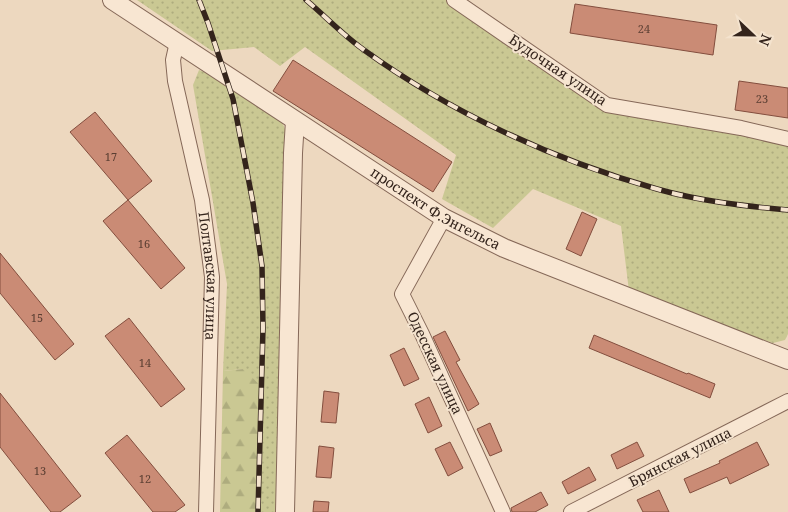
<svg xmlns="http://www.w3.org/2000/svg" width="788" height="512" viewBox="0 0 788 512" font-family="'Noto Serif',serif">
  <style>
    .grass { fill: url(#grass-dots) }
    .forest { fill: url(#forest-firs) }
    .building { fill: #ca8b75; stroke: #834e3e }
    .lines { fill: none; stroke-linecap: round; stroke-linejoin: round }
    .minor-casing { stroke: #856858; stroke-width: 16 }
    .tertiary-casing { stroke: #856858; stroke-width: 20 }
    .minor { stroke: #f8e6d2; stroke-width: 14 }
    .tertiary { stroke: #f8e6d2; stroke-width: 18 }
    .rail-casing { stroke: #34241c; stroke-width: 5.5 }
    .rail { stroke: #f4e3ce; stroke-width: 4; stroke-dasharray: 11; stroke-linecap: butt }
    .labels { text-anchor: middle; stroke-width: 4; stroke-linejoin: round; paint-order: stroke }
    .number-label { font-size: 11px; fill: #5a3e32 }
    .street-label { font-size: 14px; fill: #34241c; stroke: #f4e3ce }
  </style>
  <defs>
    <pattern id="grass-dots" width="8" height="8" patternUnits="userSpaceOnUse" patternTransform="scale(1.25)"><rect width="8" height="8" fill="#cac893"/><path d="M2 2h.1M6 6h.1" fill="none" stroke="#aeac7e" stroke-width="1.8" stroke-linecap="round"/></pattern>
    <pattern id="forest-firs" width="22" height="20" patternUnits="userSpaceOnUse" patternTransform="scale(1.25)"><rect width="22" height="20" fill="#cac893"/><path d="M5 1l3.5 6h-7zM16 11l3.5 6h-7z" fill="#aeac7e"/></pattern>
  </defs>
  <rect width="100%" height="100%" fill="#edd8bf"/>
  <path class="grass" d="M137,0h320l150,102 181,30v202l-3,6 -12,3 -88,-28 -56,-24 -8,-65 -88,-37 -40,39 -51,-29 14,-44 -151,-108 -25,19 -26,-19 -42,4z
    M199,70c26,10 65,32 83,53 3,4 4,10 6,15l-10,374h-22l4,-68 -17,-75 -20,2 4,-87 -34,-199z"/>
  <path class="forest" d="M243,369l18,17 -5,126h-36l3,-141z"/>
  <path class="building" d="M575,4l142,21 -4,30 -143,-22z
    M293,60l159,102 -19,30 -160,-101z
    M739,81l49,7v30l-53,-8z
    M95,112l57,69 -24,19 -58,-68z
    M128,200l57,68 -24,21 -58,-68z
    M582,212l15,7 -16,37 -15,-7z
    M0,253l74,91 -19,16 -55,-67z
    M129,318l56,71 -24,18 -56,-71z
    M445,331l15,29 -4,2 23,42 -11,7 -35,-74z
    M594,335l93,39 1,-1 27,11 -5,14 -121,-50z
    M404,348l15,31 -15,7 -14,-31z
    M324,391l15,2 -3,30 -15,-1z
    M0,393l81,103 -21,16h-9l-51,-65z
    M429,397l13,29 -14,7 -13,-29z
    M490,423l12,28 -12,5 -13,-27z
    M127,435l58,70 -10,7h-22l-48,-59z
    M450,442l13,26 -15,8 -13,-27z
    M637,442l7,14 -27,13 -6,-14z
    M757,442l12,23 -39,19 -3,-7 -37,16 -6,-14 36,-16 -1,-2z
    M319,446l15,2 -3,30 -15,-1z
    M589,467l7,13 -28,14 -6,-12z
    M659,490l10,22h-26l-6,-12z
    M541,492l7,13 -13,7h-23l-1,-4z
    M314,501l15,1 -1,10h-15z"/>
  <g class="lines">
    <g class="minor-casing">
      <g id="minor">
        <path d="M454,0l153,105 134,23 47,11"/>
        <path id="s1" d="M177,42l-4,18 2,21 27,119 10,77 -6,235"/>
        <path d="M444,218l-42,76 20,40 81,178"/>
        <path d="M571,512l217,-111"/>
      </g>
    </g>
    <g class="tertiary-casing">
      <g id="tertiary">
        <path id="s2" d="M112,0l332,218 60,30 25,10 259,102"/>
        <path d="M285,512l8,-359 2,-32"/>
      </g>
    </g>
    <use href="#minor" class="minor"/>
    <use href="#tertiary" class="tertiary"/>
    <g class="rail-casing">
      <path id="rail" d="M199,0l9,23 25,76 20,104 9,63 1,62 -5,184
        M306,0c19,16 37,35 58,50 87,63 190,110 293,139 42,12 87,17 131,21"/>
    </g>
    <use href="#rail" class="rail"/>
  </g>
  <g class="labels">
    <g class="number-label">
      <text x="644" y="33">24</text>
      <text x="762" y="103">23</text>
      <text x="111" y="161">17</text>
      <text x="144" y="248">16</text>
      <text x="37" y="322">15</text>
      <text x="145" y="367">14</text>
      <text x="40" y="475">13</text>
      <text x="145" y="483">12</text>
    </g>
    <g class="street-label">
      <text transform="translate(558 70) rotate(34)" y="5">Будочная улица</text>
      <text dy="5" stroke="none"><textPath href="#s2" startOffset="385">проспект Ф.Энгельса</textPath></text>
      <text dy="5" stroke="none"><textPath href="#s1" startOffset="238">Полтавская улица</textPath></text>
      <text transform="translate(435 363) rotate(65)" y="5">Одесская улица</text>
      <text transform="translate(680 457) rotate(-27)" y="5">Брянская улица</text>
    </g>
  </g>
  <g transform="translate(753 35) rotate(112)" stroke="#f4e3ce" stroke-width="4" paint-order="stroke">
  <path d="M0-4L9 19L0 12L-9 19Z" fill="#34241c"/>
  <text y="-8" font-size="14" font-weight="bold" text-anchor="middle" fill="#34241c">N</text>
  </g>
</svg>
